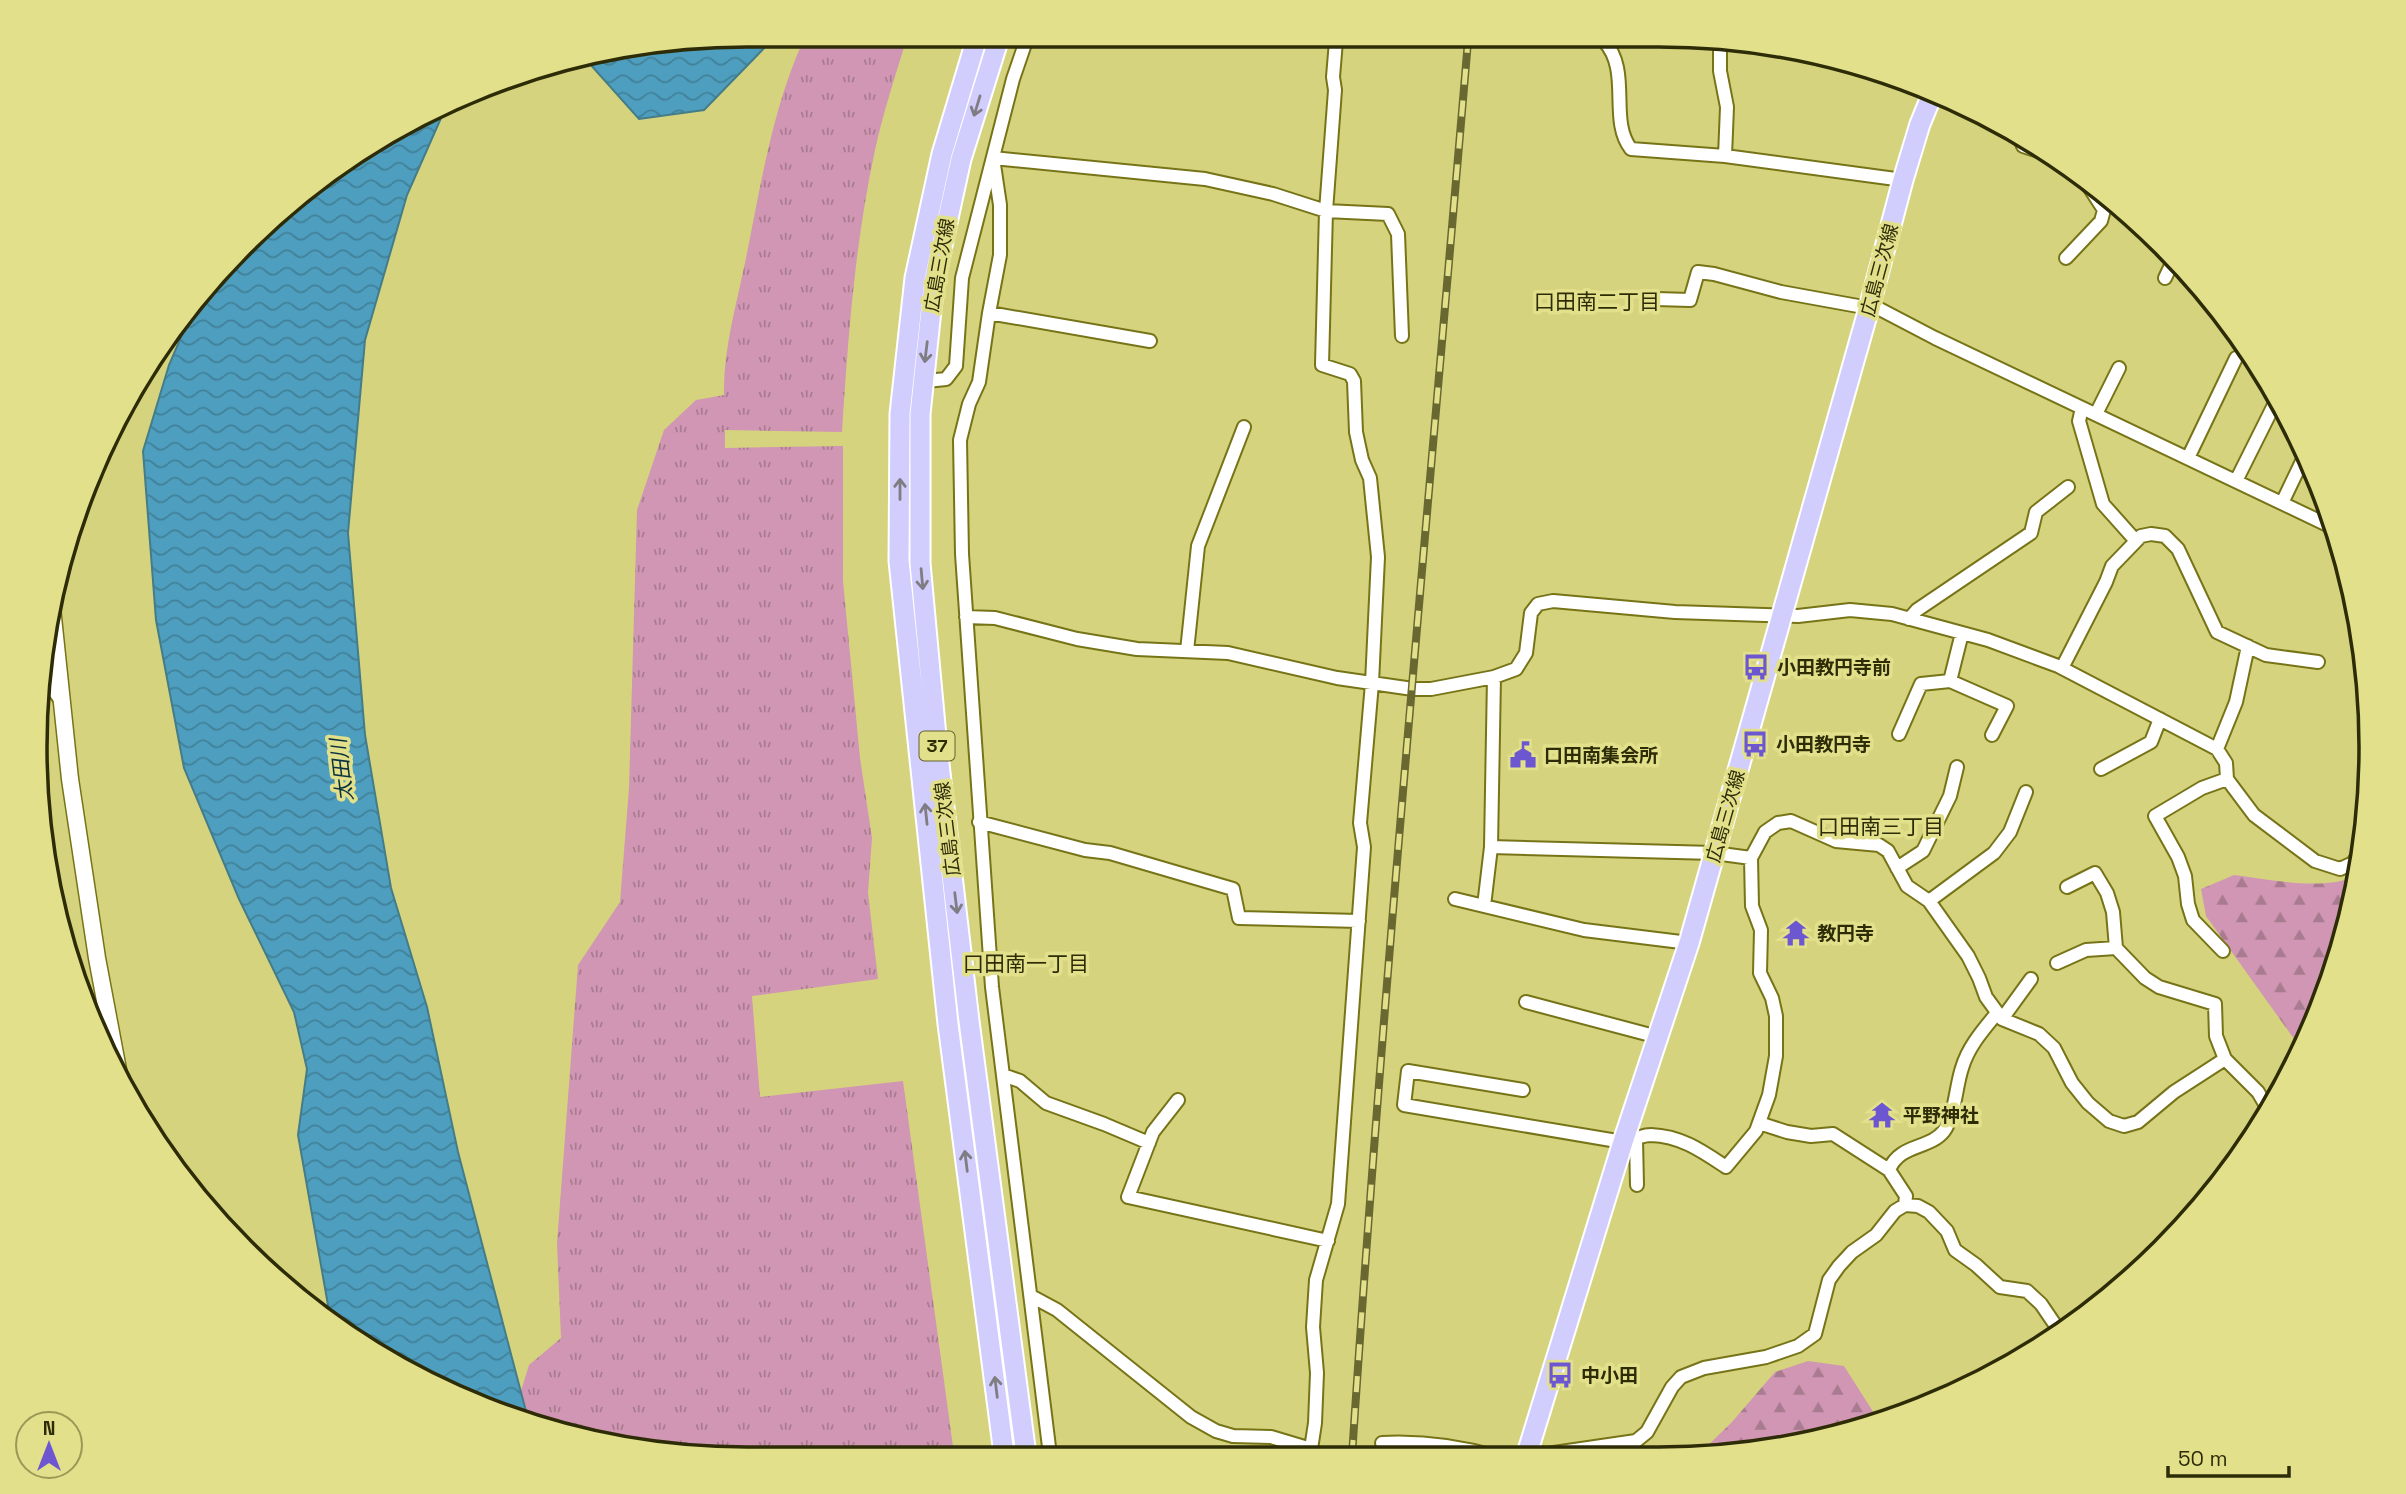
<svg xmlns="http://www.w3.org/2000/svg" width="2406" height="1494" viewBox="0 0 2406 1494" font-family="'Space Grotesk','Noto Sans JP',sans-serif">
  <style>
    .grass { fill: url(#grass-tufts) }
    .forest { fill: url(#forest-firs) }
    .water { fill: url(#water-waves); stroke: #447c88; stroke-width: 2 }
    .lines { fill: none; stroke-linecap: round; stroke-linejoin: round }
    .minor-casing { stroke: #777418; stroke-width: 16 }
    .tertiary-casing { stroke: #777418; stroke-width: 19 }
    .primary-casing { stroke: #fff; stroke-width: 23 }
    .minor { stroke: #fff; stroke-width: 12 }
    .tertiary { stroke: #fff; stroke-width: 16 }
    .primary { stroke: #d1cdfd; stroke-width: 19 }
    .rail-casing { stroke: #696831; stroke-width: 8 }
    .rail { stroke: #e3e08b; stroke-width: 5; stroke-dasharray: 16; stroke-linecap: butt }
    .oneway { stroke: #7f7c82 }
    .labels { text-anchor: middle; stroke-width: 7; stroke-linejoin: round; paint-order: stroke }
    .shield { fill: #e3e08b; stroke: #64622f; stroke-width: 2 }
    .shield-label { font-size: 18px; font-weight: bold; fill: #2d2c07 }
    .street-label { font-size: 19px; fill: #2d2c07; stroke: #e3e08b }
    .poi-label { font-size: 19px; font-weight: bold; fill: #2d2c07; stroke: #e3e08b; text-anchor: start }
    .neighbourhood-label { font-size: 21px; fill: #2d2c07; stroke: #e3e08b }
    .water-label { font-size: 21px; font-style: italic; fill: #0a313f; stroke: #e3e08b }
    .rim { fill: none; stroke: #2d2c07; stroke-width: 3.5 }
  </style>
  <defs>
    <pattern id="grass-tufts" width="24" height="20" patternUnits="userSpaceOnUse" patternTransform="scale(1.75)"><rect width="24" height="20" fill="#d096b3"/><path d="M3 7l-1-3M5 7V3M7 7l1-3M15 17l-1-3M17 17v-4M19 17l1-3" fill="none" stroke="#a97b90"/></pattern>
    <pattern id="forest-firs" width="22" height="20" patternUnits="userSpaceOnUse" patternTransform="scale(1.75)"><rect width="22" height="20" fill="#d096b3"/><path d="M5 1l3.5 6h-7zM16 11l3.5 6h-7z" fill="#a97b90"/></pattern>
    <pattern id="water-waves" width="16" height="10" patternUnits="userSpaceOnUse" patternTransform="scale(1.75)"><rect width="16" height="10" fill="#4e9ebf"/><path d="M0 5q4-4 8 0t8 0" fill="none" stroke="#418199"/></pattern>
  </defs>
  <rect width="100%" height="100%" fill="#d5d37e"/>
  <path class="grass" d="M803,41h103c-11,36 -23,72 -31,109 -20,93 -27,187 -33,282l-117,-2v18l118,-2v135l17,177 12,80 -4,55 10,86 -126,17 8,101 143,-16 51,373 -300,-1 -126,-34 -7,-28 8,-26 32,-27 -4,-95 21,-278 42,-63 9,-114 8,-278 27,-80 32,-30 28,-5c-1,-44 12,-89 21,-132 15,-74 27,-153 58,-222z"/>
  <path class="forest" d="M2234,875c32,4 95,17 122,0l-9,57 -45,118 -96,-134 -5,-27z
    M1808,1361l36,5 35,55 -35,14 -138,22h-17h7l36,-35 43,-50z"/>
  <path class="water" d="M654,41h117l-67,69 -65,9 -50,-56 -2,-6z
    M445,109l-38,86 -42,145 -17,193 17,202 26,153 36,119 31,145 70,267 -54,-14 -143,-83 -33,-187 9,-66 -13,-57 -55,-113 -55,-131 -28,-148 -13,-169 26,-86 31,-72 44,-50 107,-88z"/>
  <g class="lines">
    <g class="minor-casing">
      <path id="minor" d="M1604,41c28,30 4,79 27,108l94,7 178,24
        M1720,41v30l7,36 -2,49
        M2021,141l2,5 15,5
        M2066,258l35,-37 3,-11 -22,-34
        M2165,278l9,-19
        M1656,299l34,1 8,-28 16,2 67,18 88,16
        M1870,304l65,34 401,191
        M989,313l161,28
        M917,382l29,-3 10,-13 6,-88 51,-199 13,-38
        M2082,408l-3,13 24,83 33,37
        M2096,414l23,-46
        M2188,458l48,-100
        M2236,481l42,-84
        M2282,503l23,-48
        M966,617l29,1 82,21 60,10 91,4 109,25 76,11h18l63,-12 22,-8 10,-16 5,-40 7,-9 15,-3 122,11 123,4 52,-6 42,4 96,26 70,26 159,83 9,14 1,16 27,36 61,46 25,8 13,-6 7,-12
        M1909,619l8,-9 114,-77 5,-21 32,-25
        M1187,651l11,-105 46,-119
        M43,666l8,21 11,15
        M2062,668l44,-86 6,-16 29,-30 10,-2 14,2 13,13 39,83 49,23 52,7
        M1950,681l12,-48
        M1899,734l22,-50 29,-3 57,25 -15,29
        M2217,749l19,-47 12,-56
        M2101,769l50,-27 9,-23
        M979,822l106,28 25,3 123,36 6,29 120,3
        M1491,847l223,6 37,5
        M1897,868l26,-17 27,-55 7,-29
        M2067,887l28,-14 12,20 6,19 3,36 29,30 14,9 56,17 1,32 9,23 33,33 10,17
        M1455,899l129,31 105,13
        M1929,901l65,-48 16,-21 16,-40
        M1484,906l7,-59 3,-170
        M2223,951l-30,-31 -5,-16 -3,-28 -7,-19 -23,-41 47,-28 25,-9
        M2057,963l29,-13 30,-2
        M1526,1002l132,35
        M2002,1019l29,-40
        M1003,1075l17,6 26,22 58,21 45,19
        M1523,1090l-115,-19 -4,34 219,37
        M1178,1100l-25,32 -25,65 200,44
        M1759,1123l28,9 24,4 22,-2 56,36
        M1625,1137c14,4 14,-2 26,-2 30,1 51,16 75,32l30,-36 13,-36 7,-39v-40l-4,-18 -12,-25 1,-43 -9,-24 -1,-48 14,-26 13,-9 13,-2 45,20 43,4 9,6 19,35 22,15 39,55 11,22 7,19 16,22 37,15 15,14 18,35 16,20 21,18 15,5 14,-4 36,-30 51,-33
        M1636,1140l1,45
        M1905,1205l1,-9 -17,-26c11,-27 40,-20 55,-39 11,-15 12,-46 18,-63 6,-21 21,-38 35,-55
        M1031,1296l26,14 134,107 25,14 17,5 38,1 40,12
        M1382,1443c40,-2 77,3 115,14
        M1527,1452l20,2 89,-13 11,-9 25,-45 9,-10 23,-9 62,-11 32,-11 17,-12 14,-54 10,-14 13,-14 24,-17 19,-24 10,-6 13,1 11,6 18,19 8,19 21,15 24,22 27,4 14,13 17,25
        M1050,1455l-58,-468 -30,-433 -2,-114 9,-36 10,-22 10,-69 11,-58v-50l-7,-47 212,21 68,15 53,17 62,3 10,20 4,102
        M1308,1456l3,-7 4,-26 2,-50 -4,-46 3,-47 22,-76 26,-357 -4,-24 12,-140 6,-126 -8,-79 -8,-18 -6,-28 -2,-51 -4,-7 -28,-9 4,-154 9,-121 -2,-13 3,-36"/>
    </g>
    <g class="tertiary-casing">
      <path id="tertiary" d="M51,598l19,181 27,179 22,117"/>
    </g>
    <g class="primary-casing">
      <path id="primary" d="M976,41l-34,113 -27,124 -15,136 -1,147 49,463 56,430
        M998,41l-37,118 -27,123 -14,132v149l17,184 32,274 57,434
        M1526,1457l97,-315 66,-199 180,-635 34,-128 17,-56 14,-34"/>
    </g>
    <use href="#minor" class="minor"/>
    <use href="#tertiary" class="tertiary"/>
    <use href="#primary" class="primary"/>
    <g class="rail-casing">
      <path id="rail" d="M1352,1456c31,-472 76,-943 116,-1415"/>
    </g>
    <use href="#rail" class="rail"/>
  </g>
  <defs><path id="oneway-shaft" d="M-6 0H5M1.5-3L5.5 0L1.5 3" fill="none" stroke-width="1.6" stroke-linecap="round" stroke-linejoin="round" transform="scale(1.75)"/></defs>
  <g class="oneway">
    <use href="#oneway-shaft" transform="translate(977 106) rotate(107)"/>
    <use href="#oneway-shaft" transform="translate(926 352) rotate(97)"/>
    <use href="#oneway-shaft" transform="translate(900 489) rotate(-90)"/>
    <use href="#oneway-shaft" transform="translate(922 579) rotate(85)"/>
    <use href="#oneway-shaft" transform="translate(926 814) rotate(-96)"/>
    <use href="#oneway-shaft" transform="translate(956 903) rotate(83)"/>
    <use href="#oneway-shaft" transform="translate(966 1161) rotate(-97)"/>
    <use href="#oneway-shaft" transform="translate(996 1387) rotate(-97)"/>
  </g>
  <defs>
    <g id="bus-bare" transform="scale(2.1)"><path d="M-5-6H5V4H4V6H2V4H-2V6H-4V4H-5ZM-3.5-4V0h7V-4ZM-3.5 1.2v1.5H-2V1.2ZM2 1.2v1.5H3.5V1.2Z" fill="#6d57d1" stroke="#e3e08b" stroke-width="2.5" paint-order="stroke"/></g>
    <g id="civic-bare" transform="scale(2.1)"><path d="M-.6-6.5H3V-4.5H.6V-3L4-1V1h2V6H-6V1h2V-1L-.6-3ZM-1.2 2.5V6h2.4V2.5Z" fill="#6d57d1" stroke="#e3e08b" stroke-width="2.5" paint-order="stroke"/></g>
    <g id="temple-bare" transform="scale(2.1)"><path d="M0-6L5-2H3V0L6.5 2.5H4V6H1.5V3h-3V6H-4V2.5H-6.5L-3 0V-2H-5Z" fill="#6d57d1" stroke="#e3e08b" stroke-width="2.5" paint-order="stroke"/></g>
  </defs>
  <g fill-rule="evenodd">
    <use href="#bus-bare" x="1756" y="667"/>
    <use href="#bus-bare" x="1755" y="744"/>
    <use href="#civic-bare" x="1523" y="755"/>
    <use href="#temple-bare" x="1796" y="933"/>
    <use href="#temple-bare" x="1882" y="1115"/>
    <use href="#bus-bare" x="1560" y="1375"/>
  </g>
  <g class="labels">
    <rect class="shield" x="919.5" y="731.5" width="35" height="29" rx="5"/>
    <g class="shield-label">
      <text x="937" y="752">37</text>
    </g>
    <g class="street-label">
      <text transform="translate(939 265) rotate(-80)" y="7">広島三次線</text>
      <text transform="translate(1879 270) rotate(-75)" y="7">広島三次線</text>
      <text transform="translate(1725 816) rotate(-74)" y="7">広島三次線</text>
      <text transform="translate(947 829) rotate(-97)" y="7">広島三次線</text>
    </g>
    <g class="poi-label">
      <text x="1777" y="674">小田教円寺前</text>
      <text x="1776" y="751">小田教円寺</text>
      <text x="1544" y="762">口田南集会所</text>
      <text x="1817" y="940">教円寺</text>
      <text x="1903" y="1122">平野神社</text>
      <text x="1581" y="1382">中小田</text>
    </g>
    <g class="neighbourhood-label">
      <text x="1597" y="309">口田南二丁目</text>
      <text x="1881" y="834">口田南三丁目</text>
      <text x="1026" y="971">口田南一丁目</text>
    </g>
    <g class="water-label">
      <text transform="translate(342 770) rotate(-97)" y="7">太田川</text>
    </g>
  </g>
  <path d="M0 0H2406V1494H0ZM747 47H1659A700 700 0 0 1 2359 747V747A700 700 0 0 1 1659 1447H747A700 700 0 0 1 47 747V747A700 700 0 0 1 747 47Z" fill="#e3e08b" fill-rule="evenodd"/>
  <path class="rim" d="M747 47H1659A700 700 0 0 1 2359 747V747A700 700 0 0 1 1659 1447H747A700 700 0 0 1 47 747V747A700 700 0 0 1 747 47Z"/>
  <g transform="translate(49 1445)"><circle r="33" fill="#e3e08b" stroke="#9a9856" stroke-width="2"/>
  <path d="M0-5L12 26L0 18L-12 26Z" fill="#6d57d1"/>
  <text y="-10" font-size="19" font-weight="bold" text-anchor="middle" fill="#2d2c07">N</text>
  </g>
  <path d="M2168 1466v10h121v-10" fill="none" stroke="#2d2c07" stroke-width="3.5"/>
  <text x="2178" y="1466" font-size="21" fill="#2d2c07" stroke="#e3e08b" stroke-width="5" paint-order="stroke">50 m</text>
</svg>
